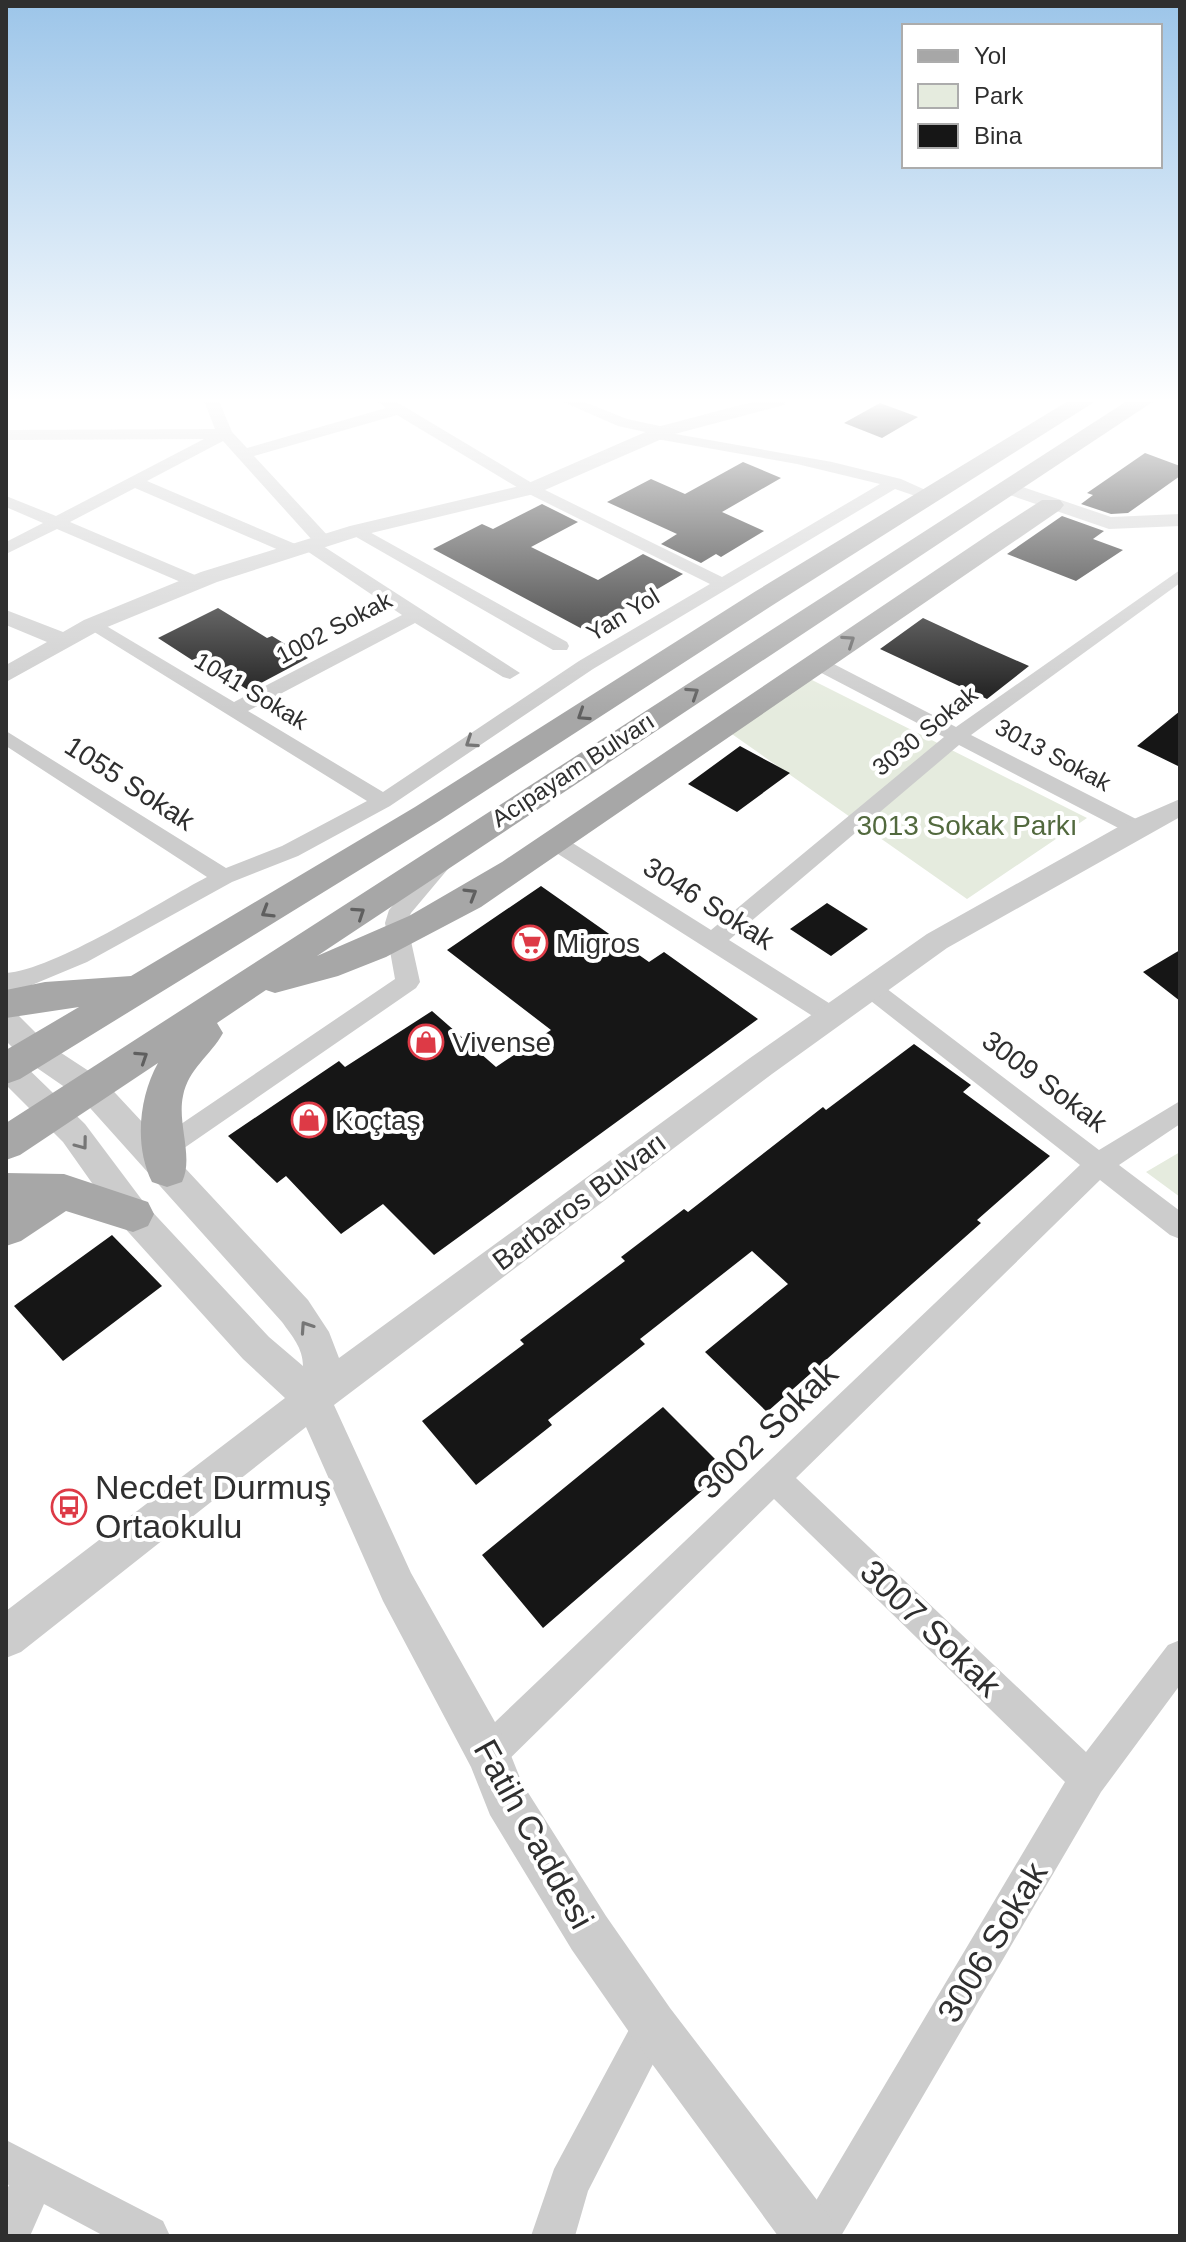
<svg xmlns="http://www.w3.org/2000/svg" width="1186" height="2242" viewBox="0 0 1186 2242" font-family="Helvetica,sans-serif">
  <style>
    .green { fill: #e5ebde }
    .building { fill: #161616 }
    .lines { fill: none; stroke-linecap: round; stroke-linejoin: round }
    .minor { fill: #ccc; fill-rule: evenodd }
    .tertiary { fill: #ccc; fill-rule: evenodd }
    .primary { fill: #a7a7a7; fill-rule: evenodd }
    .oneway { stroke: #5f5f5f }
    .oneway2 { stroke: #767676 }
    .labels { text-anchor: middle; stroke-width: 8; stroke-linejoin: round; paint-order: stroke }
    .far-street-label { font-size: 24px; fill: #2f2f2f; stroke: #fff }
    .street-label { font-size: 28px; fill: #2f2f2f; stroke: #fff }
    .park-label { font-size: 28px; fill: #52693e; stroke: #fff }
    .poi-label { font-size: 28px; fill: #2f2f2f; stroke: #fff; text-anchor: start }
    .near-street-label { font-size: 34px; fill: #2f2f2f; stroke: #fff }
    .near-poi-label { font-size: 34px; fill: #2f2f2f; stroke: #fff; text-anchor: start }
  </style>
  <rect width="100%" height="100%" fill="#fff"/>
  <path class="green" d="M808,678l279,140 -120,81 -238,-167z
    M1180,1152v45l-34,-25z"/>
  <path class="building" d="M880,403l38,14 -36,21 -38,-15z
    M1145,453l35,13v10l-52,37 -17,1 -30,-10 12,-9 -6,-2z
    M743,462l38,16 -59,34 42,19 -43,26 -5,-3 -15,9 -40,-19 16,-10 -70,-32 44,-23 34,15z
    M542,504l36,18 -47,25 67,33 45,-26 40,20 -97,57 -153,-82 49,-25 11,5z
    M1062,516l42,15 -11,8 30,11 -47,31 -69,-27z
    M218,608l49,30 5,-2 36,22 -60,32 -51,-32 -5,2 -34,-22z
    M923,618l56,26 50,22 -42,33 -107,-50z
    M1180,711v56l-43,-21z
    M740,746l50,27 -53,39 -49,-28z
    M541,886l108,76 15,-10 94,67 -324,236 -51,-51 -42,30 -55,-58 -9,7 -49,-47 111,-75 6,6 87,-56 64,56 55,-37 -104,-80z
    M827,903l41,26 -37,27 -41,-27z
    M1180,950v51l-37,-29z
    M914,1044l57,41 -8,7 87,64 -73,64 4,3 -214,189 -62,-60 83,-68 -36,-33 -112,88 5,5 -97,76 4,5 -76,60 -54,-64 102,-77 -4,-4 105,-79 -4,-4 63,-48 4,3 135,-105 3,3z
    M112,1235l50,51 -99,75 -49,-55z
    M663,1407l63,63 -183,158 -61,-73z"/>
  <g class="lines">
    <path class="minor" d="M204,401h15l13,31 15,16 139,-40 -9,-7h18l142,85 185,91 158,-93 -83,-20 -146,-26 -1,-5 -32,-7 -57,-25h21l45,18 42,9 1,5 162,29 69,17 40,18 -8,5 -38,-13 -302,180 -203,137 -92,50 -66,26 -145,80 -60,25 -21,4v-18c48,-3 155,-72 201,-96l-201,-131v-15l220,137 56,-22 85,-45 -284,-176 3,-4h12l136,81 168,-87 -98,-66 -3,-4 3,-4h9l-90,-100 -76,40 153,65 3,4 -3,4h-12l-153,-66 -65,34 132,56 3,4 -3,4h-12l-133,-57 -51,25v-12l37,-19 -37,-16v-11l50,20 148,-77 -198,1v-10l209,-1zM397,415l128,77 185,92 -131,77 -196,131 -135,-81 167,-88 88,54 7,2 10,-6 -197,-127 9,-5 -3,-4 -75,-81z
      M357,525l210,117 2,4 -2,4h-14l-202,-116 -2,-4z
      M1180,570v13l-209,152 173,88 3,5 -3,5h-16l-169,-88 -230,195 111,70 3,6 -3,6 -9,3 -9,-3 -275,-175 -3,-5 3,-5h16l148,93 233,-193 -134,-70 -2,-4 2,-4h14l132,68z
      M442,856l8,2 3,5 -42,50 -4,10 13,59 -4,6 -242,167 -9,4 -9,-4 -4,-7 4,-7 239,-162 -10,-56 4,-13 45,-52z
      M870,979l8,3 221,168 81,-49v23l-61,41 61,46v28l-10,-4 -70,-55 -304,298 290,274 82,-107 12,-5v45l-79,107 -260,444h-46l270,-454 -291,-283 -273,268 -13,5 -13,-5 -5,-13 5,-13 605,-576 -218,-171 -4,-6 4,-6z
      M653,2005l14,6 6,14 -85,166 -13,45h-44l23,-67 85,-158z
      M6,2140l157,81 7,15h-66l-60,-32 -14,32h-24v-44l3,-7 -3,-1z"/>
    <path class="tertiary" d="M756,401h31l-3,4 -113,30 -133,58 -175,42 -146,47 -117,48 -94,52v-17l41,-23 -41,-17v-15l57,22 21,-12 117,-48 149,-46 174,-41 133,-58z
      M1008,482l103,35 69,-3v12l-71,3 -108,-37 -3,-4 3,-4z
      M1180,799v18l-233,131 -175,126 -438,331 77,168 93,165 18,45 84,133 64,92 160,209 8,19h-60l-142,-194 -64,-92 -82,-135 -19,-48 -88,-166 -77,-174 -285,225 -15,6v-47l279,-213 -42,-39 -122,-135 -58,-82 -57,-57v-31l11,4 68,66 60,80 124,133 34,29c0,-18 -11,-30 -21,-44l-200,-223 -58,-40 -18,-18v-30l11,3 29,29 58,38 204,219 21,32 10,26 411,-300 177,-124 200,-112z"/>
    <path class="primary" d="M1068,401h28l-320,202 -337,218 -419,258 -14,5v-34l73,-43 -73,11v-28l39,-8 86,-6 284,-169 341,-216z
      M1127,401h27l-837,555 92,-40 93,-54 489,-329 51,-33h18l4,5 -4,5 -579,397 -95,50 -48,19 -63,17 -9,-3 -49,33 6,10c-12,22 -35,36 -40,63 -6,28 11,61 -1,86l-15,5 -15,-5c-18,-36 -13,-85 6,-119l-138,92 -14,5v-37z
      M6,1173l58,1 84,28 6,12 -6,12 -15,6 -67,-21 -45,30 -15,5z"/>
  </g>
  <defs><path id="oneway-chevron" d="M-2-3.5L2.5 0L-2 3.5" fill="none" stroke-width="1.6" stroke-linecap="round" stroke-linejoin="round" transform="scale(2)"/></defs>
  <g class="oneway">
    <use href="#oneway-chevron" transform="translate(849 641) rotate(-34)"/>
    <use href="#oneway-chevron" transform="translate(693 693) rotate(-33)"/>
    <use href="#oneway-chevron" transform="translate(583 715) rotate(147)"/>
    <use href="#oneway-chevron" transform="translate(471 894) rotate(-31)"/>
    <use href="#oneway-chevron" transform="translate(267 912) rotate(149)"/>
    <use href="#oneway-chevron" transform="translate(359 913) rotate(-34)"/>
    <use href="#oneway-chevron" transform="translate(142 1057) rotate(-33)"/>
  </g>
  <g class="oneway2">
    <use href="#oneway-chevron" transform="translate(471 742) rotate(146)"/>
    <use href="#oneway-chevron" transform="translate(82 1144) rotate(53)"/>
    <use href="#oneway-chevron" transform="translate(306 1327) rotate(-124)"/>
  </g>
  <linearGradient id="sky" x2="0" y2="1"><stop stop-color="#9cc5e9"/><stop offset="0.56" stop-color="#fff"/><stop offset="1" stop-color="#fff" stop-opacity="0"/></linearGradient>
  <rect width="1186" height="715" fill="url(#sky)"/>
  <defs>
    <g id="supermarket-ring" transform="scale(1.8)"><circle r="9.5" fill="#fff" stroke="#dd3a46" stroke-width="1.5"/><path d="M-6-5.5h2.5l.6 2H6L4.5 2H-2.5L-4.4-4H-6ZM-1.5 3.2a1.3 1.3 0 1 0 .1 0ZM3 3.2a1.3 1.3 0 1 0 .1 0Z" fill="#dd3a46"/></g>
    <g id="shop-ring" transform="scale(1.8)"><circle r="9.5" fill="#fff" stroke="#dd3a46" stroke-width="1.5"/><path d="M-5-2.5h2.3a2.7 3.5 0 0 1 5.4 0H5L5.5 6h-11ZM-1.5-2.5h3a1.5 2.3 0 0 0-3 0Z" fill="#dd3a46"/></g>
    <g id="bus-ring" transform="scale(1.8)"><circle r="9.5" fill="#fff" stroke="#dd3a46" stroke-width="1.5"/><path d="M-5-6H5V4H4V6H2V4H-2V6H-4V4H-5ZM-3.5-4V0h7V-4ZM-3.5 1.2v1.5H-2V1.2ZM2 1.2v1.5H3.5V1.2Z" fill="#dd3a46"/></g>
  </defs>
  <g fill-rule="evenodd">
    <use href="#supermarket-ring" x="530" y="943"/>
    <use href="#shop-ring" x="426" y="1042"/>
    <use href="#shop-ring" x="309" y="1120"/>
    <use href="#bus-ring" x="69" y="1507"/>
  </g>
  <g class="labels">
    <g class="far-street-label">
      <text transform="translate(623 615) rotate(-31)" y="8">Yan Yol</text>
      <text transform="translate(334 628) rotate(-28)" y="8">1002 Sokak</text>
      <text transform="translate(251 691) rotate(31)" y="8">1041 Sokak</text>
      <text transform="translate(925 731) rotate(-39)" y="8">3030 Sokak</text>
      <text transform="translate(1053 755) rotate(28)" y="8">3013 Sokak</text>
      <text transform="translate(573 770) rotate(-33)" y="8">Acıpayam Bulvarı</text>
    </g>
    <g class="street-label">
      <text transform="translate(130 783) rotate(33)" y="10">1055 Sokak</text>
      <text transform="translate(709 903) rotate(32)" y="10">3046 Sokak</text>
      <text transform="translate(1045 1081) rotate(37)" y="10">3009 Sokak</text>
      <text transform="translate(579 1201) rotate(-37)" y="10">Barbaros Bulvarı</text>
    </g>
    <g class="park-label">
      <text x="967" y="835">3013 Sokak Parkı</text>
    </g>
    <g class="poi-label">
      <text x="556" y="953">Migros</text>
      <text x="452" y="1052">Vivense</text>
      <text x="335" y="1130">Koçtaş</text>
    </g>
    <g class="near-street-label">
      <text transform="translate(767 1430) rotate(-44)" y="12">3002 Sokak</text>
      <text transform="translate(931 1628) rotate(44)" y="12">3007 Sokak</text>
      <text transform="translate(534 1834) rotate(61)" y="12">Fatih Caddesi</text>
      <text transform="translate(992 1942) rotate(-59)" y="12">3006 Sokak</text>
    </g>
    <g class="near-poi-label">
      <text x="95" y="1499">Necdet Durmuş<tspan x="95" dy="39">Ortaokulu</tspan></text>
    </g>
  </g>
  <rect width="1186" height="2242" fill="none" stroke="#2f2f2f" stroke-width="16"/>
  <rect x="902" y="24" width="260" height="144" fill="#ffffff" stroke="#acacac" stroke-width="2"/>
  <rect x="918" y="50" width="40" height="12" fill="#a7a7a7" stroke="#acacac" stroke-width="2"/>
  <text x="974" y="64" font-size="24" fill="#2f2f2f">Yol</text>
  <rect x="918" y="84" width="40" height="24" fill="#e5ebde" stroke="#acacac" stroke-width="2"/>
  <text x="974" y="104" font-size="24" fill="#2f2f2f">Park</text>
  <rect x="918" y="124" width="40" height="24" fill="#161616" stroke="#acacac" stroke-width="2"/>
  <text x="974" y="144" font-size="24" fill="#2f2f2f">Bina</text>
</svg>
